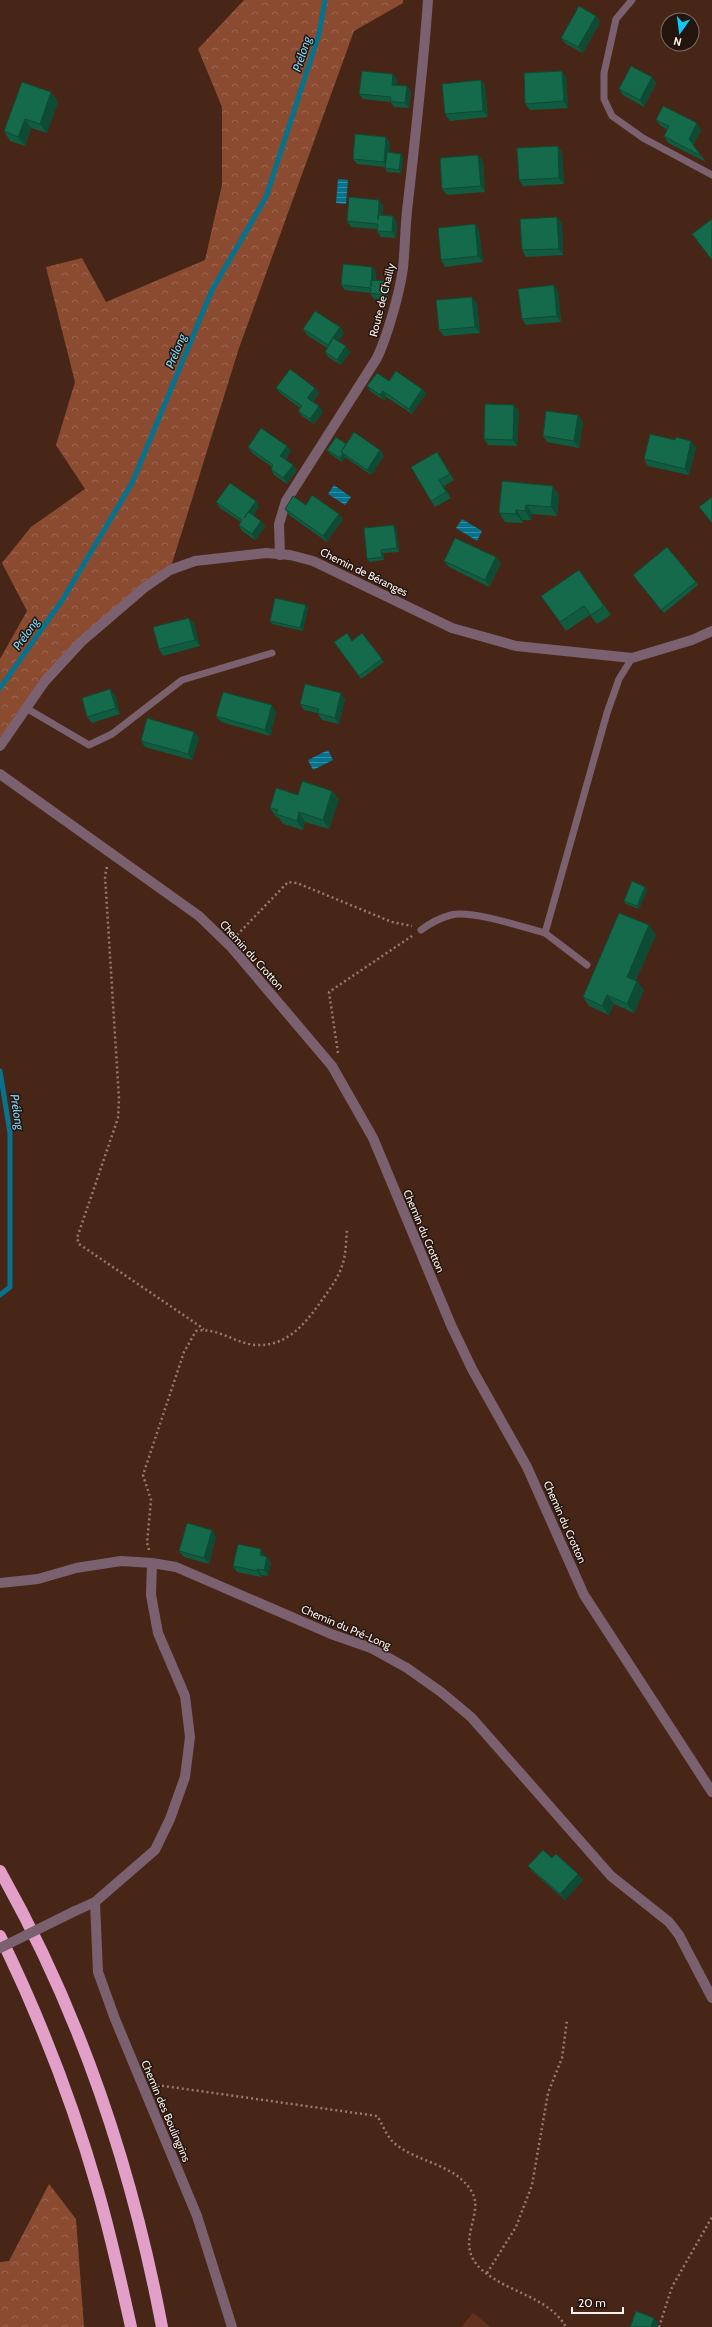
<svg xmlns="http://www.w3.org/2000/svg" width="712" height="2327" viewBox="0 0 712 2327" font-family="Cabin,sans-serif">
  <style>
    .forest { fill: url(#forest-crowns) }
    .park { fill: #62321e }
    .water { fill: url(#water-rules) }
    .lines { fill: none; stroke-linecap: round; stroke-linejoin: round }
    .stream { stroke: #05728e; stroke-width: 5 }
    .path { stroke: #947c72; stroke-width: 2.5; stroke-dasharray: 2 3; stroke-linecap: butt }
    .lane { stroke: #7b6070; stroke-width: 7 }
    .street { stroke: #7b6070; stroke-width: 10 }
    .highway { stroke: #e2a0c8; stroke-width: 12 }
    .street-bridge { stroke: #7b6070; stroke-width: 10 }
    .wall { fill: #115b40 }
    .shaded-wall { fill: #0e4a34 }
    .building { fill: #146a4b; stroke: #0e4a34 }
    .labels { text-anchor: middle; stroke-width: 3; stroke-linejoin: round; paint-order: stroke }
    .street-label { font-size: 11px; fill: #fcf3ef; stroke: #23140d }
    .water-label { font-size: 12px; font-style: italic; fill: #7cd9fa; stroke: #23140d }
  </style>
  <defs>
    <pattern id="forest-crowns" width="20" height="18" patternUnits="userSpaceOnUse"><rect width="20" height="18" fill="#8a4b31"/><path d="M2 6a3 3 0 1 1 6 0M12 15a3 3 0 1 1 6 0" fill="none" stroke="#9b654f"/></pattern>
    <pattern id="water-rules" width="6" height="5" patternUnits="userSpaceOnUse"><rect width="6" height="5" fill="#05728e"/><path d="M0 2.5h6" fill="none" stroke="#378da4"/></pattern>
  </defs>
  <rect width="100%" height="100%" fill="#482617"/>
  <path class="forest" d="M244,0h159v3l-49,28 -115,317 -69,222 -89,72 -77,97 -4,-3v-77l27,-48 -25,-48 29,-36 54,-38 -29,-44 19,-63 -29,-115 36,-9 24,44 99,-42 17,-75v-78l-24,-58z
    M49,2184l27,35 8,108h-84v-65l9,-1z"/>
  <path class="park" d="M473,2313l18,14h-30z"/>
  <path class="water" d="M338,179l10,1 -2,24 -10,-1z
    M334,485l17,12 -6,8 -17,-11z
    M462,519l20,12 -5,10 -21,-13z
    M328,750l5,10 -20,10 -5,-10z"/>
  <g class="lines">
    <path class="stream" d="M0,688l63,-89 69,-116 80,-193 54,-93 53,-163 6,-34
      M0,1071l10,62v154l-10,8"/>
    <path class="path" d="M107,867l-2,9 14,223 -1,19 -41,120 2,6 125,85
      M237,935l51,-53 9,1 95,39 20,4
      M338,1053l-9,-61 83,-56
      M149,1550l-2,-7 4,-43 -8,-25 41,-123 12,-21c22,-4 38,12 59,14 32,2 50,-21 67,-45 8,-11 17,-23 21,-37 3,-10 3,-22 4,-33
      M157,2085l220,31c5,7 9,19 16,26 23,21 62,21 79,50 13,23 -19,51 9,77 26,24 67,27 85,58
      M487,2273l29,-46 16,-42 16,-92 14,-35 5,-38
      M659,2327l13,-40 40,-70"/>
    <path class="lane" d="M632,0l-16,19 -12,54v26l8,17 31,22 69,37
      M26,708l63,37 23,-11 70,-54 90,-27
      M421,930c8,-6 19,-12 30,-15 21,-5 72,12 94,18l62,-220 12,-34 13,-21
      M545,933l42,32"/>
    <path class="street" d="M280,555l-1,-31 7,-23 91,-143c10,-21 23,-66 26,-90 2,-19 2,-38 4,-57 8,-70 16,-140 21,-211
      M0,746l45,-65 36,-39 63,-54 26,-18 25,-9 71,-8 24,2 23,6 139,67 64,18 116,12 60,-18 20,-9
      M0,774l199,142 33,32 100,118 41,72 78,187 21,44 55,98 57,128 128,197
      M0,1583l38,-4 38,-11 45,-7 31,2 24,4 155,67 40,14 36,20 34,24 30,25 140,159 58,46 10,13 33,63
      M95,1902l3,70 17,47 82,197 35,111
      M75,1911l20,-9 60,-52 15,-31 15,-42 5,-40 -5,-41 -27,-63 -7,-38 1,-32"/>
    <path class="highway" d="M0,1871c79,140 132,297 162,456
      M0,1936c40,82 73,167 98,255 13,45 23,91 33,136"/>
    <path class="street-bridge" d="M0,1948l75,-37"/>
  </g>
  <path class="wall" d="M596,16l4,6 -17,31 -17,-9 -5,-6z
    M566,77l2,31 -38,2 -5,-6z
    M652,77l4,6 -12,24 -21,-12 -4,-6z
    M397,79l-1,6 11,1 4,6 -2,16 -15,-1 -3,-5 -28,-3 -4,-5z
    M481,80l4,6 3,31 -38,4 -5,-7z
    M51,92l7,10 -11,31 -16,-5 -6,18 -15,-5 -6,-10z
    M656,120l45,10 -8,15 13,17 -38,-19 -4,-7 4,-6 -7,-4z
    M390,143l-1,10 12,1 2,3 -2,16 -14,-1 -2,-4v-1l-28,-3 -4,-5z
    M562,152l2,32 -41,2 -4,-6z
    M483,161l2,31 -38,3 -5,-6z
    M383,205l-1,11 15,6 -1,16 -15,-1 -4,-6v-2l-26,-2 -4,-6z
    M562,223l1,32 -37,2 -4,-7z
    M475,224l4,7 4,31 -38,5 -4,-7z
    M372,267l4,5v9l13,6 -1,13 -14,-1 -4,-6 -25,-3 -4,-5z
    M554,285l4,6 3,31 -35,3 -4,-6z
    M477,303l3,30 -36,3 -5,-6z
    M340,327l4,6 -6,9 12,10 -9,13 -13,-8 -3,-5 2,-4 -20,-13 -4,-6z
    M389,381l33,8 4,5 -14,20 -26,-17 -2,3 -13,-8 -4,-6z
    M276,388h39l4,5 -6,9 6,4 4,6 -9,12 -12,-8 -4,-5 2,-3 -20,-15z
    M514,405l5,6 -2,35 -29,-1 -4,-6z
    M578,415l5,7 -4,26 -32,-6 -4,-6z
    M346,444l34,6 4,6 -13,19 -26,-18 -3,5 -13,-9 -2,-3z
    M287,446l4,5 -6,9 12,10 -10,14 -13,-9 -3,-6 1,-2 -20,-14 -4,-6z
    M696,447l-7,28 -41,-9 -4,-7z
    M437,452l4,6 13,22 -10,6 7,12 -16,9 -4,-6z
    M559,495l-2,21 -25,-2 -1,6h-8v3l-18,-1 -6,-9z
    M216,502l43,4 -6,10 8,5 4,6 -10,13 -13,-9 -3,-6 2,-3 -21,-14z
    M306,505l37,14 -16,23 -38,-27 -4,-6z
    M396,528l3,24 -16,1 1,7 -14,2 -3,-3z
    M444,561l57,2 -12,24 -40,-20z
    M579,570l32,45 -14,9 -7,-9 -24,16 -25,-35z
    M635,578l61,4 2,3 -34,28z
    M308,608l-5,23 -31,-7 -2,-3z
    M189,618l5,6 6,22 -37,10 -4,-7z
    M362,633l22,29 -23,17 -27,-37 18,-1z
    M115,695l5,19 -28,9 -5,-6z
    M345,699l-6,25 -17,-4 -5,-7 -13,-3 -4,-6z
    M276,712l-6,24 -49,-14 -5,-6z
    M194,732l5,6 -7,22 -47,-13 -4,-6z
    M332,791l7,9 -10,29 -24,-7 -2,8 -20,-6 -4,-6 -3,-1 -6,-9 28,-13z
    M645,887l2,3 -8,19 -13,-5 -2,-3z
    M656,935l-20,45 1,1 7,9 -10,23 -20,-9 -5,11 -20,-9 -6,-9z
    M216,1536l-7,28 -25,-7 -5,-6z
    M265,1556l2,1 4,6 -3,13 -6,-1 -1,2 -24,-5 -4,-6z
    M552,1858l31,22 -18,20 -32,-28 -5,-6z"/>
  <path class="shaded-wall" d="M596,16l4,6 -17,31 -5,-6z
    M562,71l4,6 2,31 -4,-7z
    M393,74l4,5 -1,11 -4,-5z
    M652,77l4,6 -12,24 -4,-7z
    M481,80l4,6 3,31 -5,-6z
    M407,86l4,6 -2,16 -4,-5z
    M51,92l7,10 -11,31 -7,-9z
    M25,119l6,9 -6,18 -7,-9z
    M697,123l4,7 -8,15 -4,-6z
    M386,137l4,6 -2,25 -4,-6z
    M558,146l4,6 2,32 -5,-6z
    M401,154l2,3 -2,16 -2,-3z
    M478,155l5,6 2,31 -4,-6z
    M379,200l4,5 -1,20 -4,-5z
    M393,216l4,6 -1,16 -4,-6z
    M557,217l5,6 1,32 -4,-6z
    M475,224l4,7 4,31 -5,-6z
    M372,267l4,5 -1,20 -4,-5z
    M386,281l3,6 -1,13 -4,-5z
    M554,285l4,6 3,31 -4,-6z
    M472,297l5,6 3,30 -5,-6z
    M340,327l4,6 -12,18 -4,-6z
    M346,346l4,6 -9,13 -4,-5z
    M315,388l4,5 -8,11 -4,-6z
    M422,389l4,5 -14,20 -3,-5z
    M383,391l3,6 -2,3 -4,-5z
    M514,405l5,6 -2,35 -4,-6z
    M319,406l4,6 -9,12 -4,-5z
    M578,415l5,7 -4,26 -5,-7z
    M691,441l5,6 -7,28 -4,-6z
    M287,446l4,5 -7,10 -4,-5z
    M380,450l4,6 -13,19 -4,-5z
    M437,452l4,6 13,22 -4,-6z
    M343,454l2,3 -3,5 -2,-4z
    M293,465l4,5 -10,14 -4,-6z
    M439,480l5,6 7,12 -5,-6z
    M553,486l6,9 -2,21 -6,-9z
    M256,501l3,5 -11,17 -4,-5z
    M526,505l6,9 -1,6 -6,-9z
    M516,510l7,10v3l-7,-9z
    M339,514l4,5 -16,23 -4,-6z
    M261,521l4,6 -10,13 -3,-6z
    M394,525l2,3 3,24 -2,-4z
    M381,550l2,3 1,7 -2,-3z
    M496,557l5,6 -12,24 -4,-7z
    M306,605l2,3 -5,23 -3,-3z
    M189,618l5,6 6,22 -5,-6z
    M110,689l5,6 5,19 -4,-6z
    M341,693l4,6 -6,25 -4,-6z
    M272,705l4,7 -6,24 -5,-6z
    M194,732l5,6 -7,22 -4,-6z
    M332,791l7,9 -10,29 -6,-9z
    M299,812l6,10 -2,8 -6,-9z
    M645,887l2,3 -8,19 -2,-3z
    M649,925l7,10 -23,51 -6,-9z
    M637,981l7,9 -10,23 -7,-9z
    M607,995l7,9 -5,11 -7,-9z
    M212,1530l4,6 -7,28 -5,-6z
    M261,1549l4,7 -1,5 -4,-6z
    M267,1557l4,6 -3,13 -4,-6z
    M257,1569l5,6 -1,2 -4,-6z
    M578,1874l5,6 -18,20 -5,-6z
    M654,2318l5,6 -1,3h-7z"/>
  <path class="building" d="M579,6l17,10 -18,31 -17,-9z
    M631,66l21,11 -12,23 -21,-11z
    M362,71l31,3 -1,11 15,1 -2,17 -15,-2 1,-4 -32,-3z
    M562,71l2,30 -39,3 -1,-31z
    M481,80l2,31 -38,3 -3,-30z
    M22,82l29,10 -11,32 -15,-5 -7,18 -14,-6z
    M663,106l34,17 -8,16 12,17 -37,-20 5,-10 -13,-6z
    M355,134l31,3 -2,25 -31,-3z
    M558,146l1,32 -40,2 -2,-32z
    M387,152l14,2 -2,16 -14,-2z
    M478,155l3,31 -39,3 -2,-31z
    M349,197l30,3 -1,20v-5l15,1 -1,16 -15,-1 1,-7 -31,-3z
    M557,217l2,32 -37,1 -2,-31z
    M712,219v41l-20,-26z
    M475,224l3,32 -37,4 -3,-32z
    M343,264l29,3 -1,20v-7l15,1 -2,14 -14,-2 1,-5 -30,-3z
    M554,285l3,31 -35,3 -4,-30z
    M472,297l3,30 -36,3 -3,-30z
    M315,311l25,16 -12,18 -25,-16z
    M333,338l13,8 -9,14 -12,-8z
    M290,369l25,19 -8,10 12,8 -9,13 -12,-8 4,-5 -26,-18z
    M396,371l26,18 -13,20 -26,-18 -3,4 -13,-9 10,-13 12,8z
    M485,404l29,1 -1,35 -29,-1z
    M546,411l32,4 -4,26 -31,-5z
    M261,428l26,18 -7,10 13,9 -10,13 -12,-9 2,-4 -25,-18z
    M354,432l26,18 -13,20 -26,-18z
    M650,434l25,6 1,-3 15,4 -6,28 -41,-10z
    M336,437l10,7 -5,8 2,2 -3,4 -13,-8z
    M437,452l13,22 -11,6 7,12 -15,9 -20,-34z
    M502,481l51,5 -2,21 -25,-2 -1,6 -9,-1v4l-17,-1z
    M230,483l26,18 -12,17 4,-6 13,9 -9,13 -13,-9 3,-5 -26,-18z
    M312,495l27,19 -16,22 -38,-27 8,-13 13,9z
    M712,497v26l-13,-16z
    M394,525l3,23 -16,2 1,7 -15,2 -3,-31z
    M455,538l41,19 -11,23 -41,-19z
    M667,547l29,35 -35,28 -28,-35z
    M579,570l25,36 -13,9 -7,-9 -24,16 -19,-26z
    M275,598l31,7 -6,23 -30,-7z
    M189,618l6,22 -36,9 -6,-22z
    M347,633l5,8 10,-8 20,26 -23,17 -25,-34z
    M305,684l36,9 -6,25 -18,-5 2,-4 -19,-5z
    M110,689l6,19 -29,9 -5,-19z
    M223,692l49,13 -7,25 -49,-14z
    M147,718l47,14 -6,22 -47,-13z
    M302,781l30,10 -9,29 -24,-8 -2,9 -21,-7 2,-4 -8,-2 6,-20 22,7z
    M632,881l13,6 -8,19 -13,-5z
    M619,913l30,12 -22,52 10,4 -10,23 -20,-9 -5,11 -19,-9z
    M187,1523l25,7 -8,28 -25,-7z
    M238,1544l23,5 -1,6 7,2 -3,13 -7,-1v2l-24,-5z
    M543,1850l9,8 4,-4 22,20 -18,20 -32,-28z
    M636,2311l18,7 -3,9h-21z"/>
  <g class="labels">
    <g class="street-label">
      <text transform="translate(382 300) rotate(-76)" y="4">Route de Chailly</text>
      <text transform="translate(364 572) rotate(26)" y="4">Chemin de Béranges</text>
      <text transform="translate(252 955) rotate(48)" y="4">Chemin du Crotton</text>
      <text transform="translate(424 1231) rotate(67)" y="4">Chemin du Crotton</text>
      <text transform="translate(565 1522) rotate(66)" y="4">Chemin du Crotton</text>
      <text transform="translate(346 1627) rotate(23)" y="4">Chemin du Pré-Long</text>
      <text transform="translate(166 2111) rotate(67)" y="4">Chemin des Boulingrins</text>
    </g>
    <g class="water-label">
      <text transform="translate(302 54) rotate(-72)" y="4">Prélong</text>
      <text transform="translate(176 351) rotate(-68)" y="4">Prélong</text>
      <text transform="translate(26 634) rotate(-55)" y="4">Prélong</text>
      <text transform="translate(17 1112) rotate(81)" y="4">Prélong</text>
    </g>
  </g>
  <g transform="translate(680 32) rotate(194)"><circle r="19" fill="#23140d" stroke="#7a6d67"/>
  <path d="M0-3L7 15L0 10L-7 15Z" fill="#0acafa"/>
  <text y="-6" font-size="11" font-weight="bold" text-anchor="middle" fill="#fcf3ef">N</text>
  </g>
  <path d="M572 2307v6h51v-6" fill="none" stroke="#fcf3ef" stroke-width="2"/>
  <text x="578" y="2307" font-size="12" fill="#fcf3ef" stroke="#23140d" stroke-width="3" paint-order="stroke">20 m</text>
</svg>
